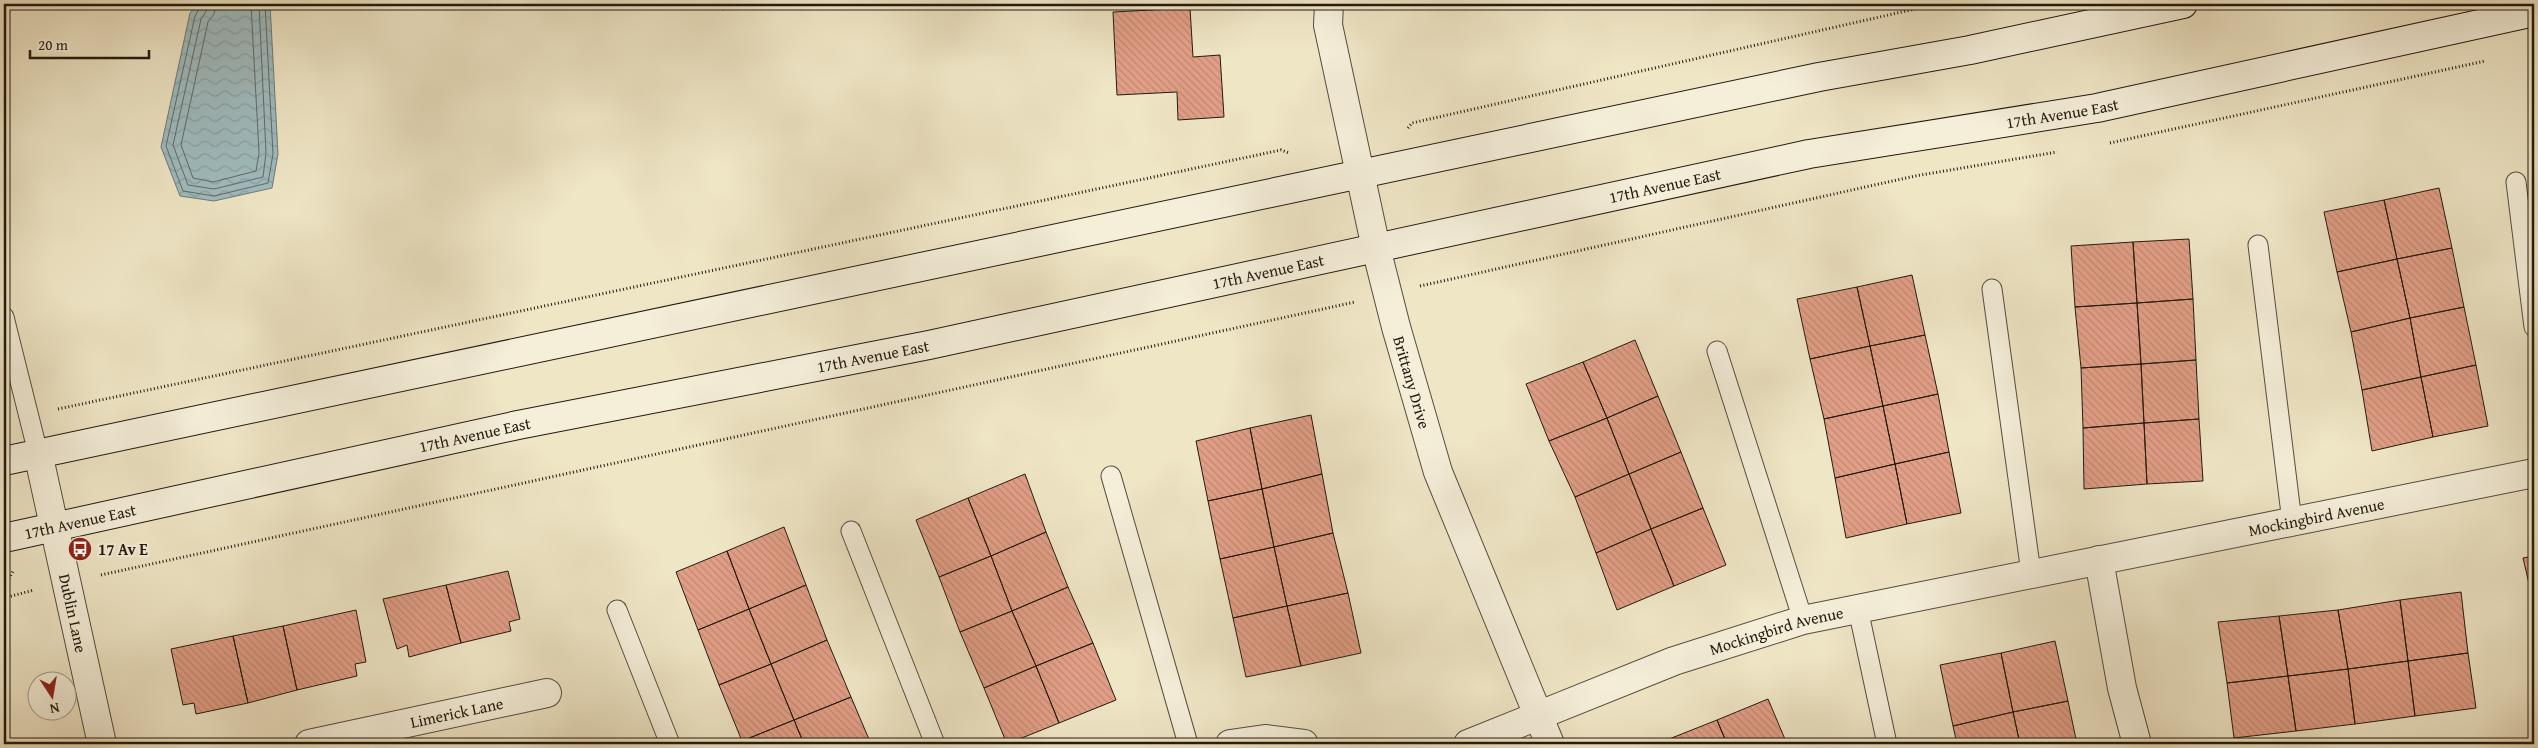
<svg xmlns="http://www.w3.org/2000/svg" width="2538" height="748" viewBox="0 0 2538 748" font-family="'Gentium Book Plus',serif">
  <style>
    .water { fill: url(#water-waves); stroke: #6e7b79 }
    .lines { fill: none; stroke-linecap: round; stroke-linejoin: round }
    .shore { stroke: #616b68; stroke-width: 1 }
    .building { fill: url(#building-back-hatch); stroke: #221a0f }
    .lane-casing { stroke: #554d3d; stroke-width: 21 }
    .street-casing { stroke: #554d3d; stroke-width: 30 }
    .secondary-casing { stroke: #221a0f; stroke-width: 30 }
    .path { stroke: #221a0f; stroke-width: 3; stroke-dasharray: 1 2.5; stroke-linecap: butt }
    .lane { stroke: #f5efda; stroke-width: 19 }
    .street { stroke: #f5efda; stroke-width: 28 }
    .secondary { stroke: #f5efda; stroke-width: 28 }
    .labels { text-anchor: middle; stroke-width: 4.5; stroke-linejoin: round; paint-order: stroke }
    .street-label { font-size: 16px; fill: #221a0f; stroke: #f5efda }
    .poi-label { font-size: 16px; font-weight: bold; fill: #221a0f; stroke: #f5efda; text-anchor: start }
  </style>
  <defs>
    <pattern id="water-waves" width="16" height="10" patternUnits="userSpaceOnUse" patternTransform="scale(1.25)"><rect width="16" height="10" fill="#a0bcc0"/><path d="M0 5q4-4 8 0t8 0" fill="none" stroke="#8aa1a4"/></pattern>
    <pattern id="building-back-hatch" width="6" height="6" patternUnits="userSpaceOnUse" patternTransform="scale(1.25)"><rect width="6" height="6" fill="#e29f87"/><path d="M-1 5l2 2M0 0l6 6M5-1l2 2" fill="none" stroke="#c28873"/></pattern>
  </defs>
  <rect width="100%" height="100%" fill="#efe6c6"/>
  <filter id="stains"><feTurbulence type="fractalNoise" baseFrequency=".004" numOctaves="4"/><feColorMatrix values="0 0 0 0 .2 0 0 0 0 .09 0 0 0 0 .02 0 0 0 .5 -.17"/></filter>
  <radialGradient id="worn" r=".72"><stop offset=".6" stop-color="#630" stop-opacity="0"/><stop offset="1" stop-color="#630" stop-opacity=".3"/></radialGradient>
  <path class="water" d="M198,4h72l8,150 -6,34 -58,13 -34,-5 -19,-49 29,-134z"/>
  <g class="lines">
    <path class="shore" d="M202,4l-7,12 -29,130 17,45 31,5 54,-13 5,-29 -8,-150
      M208,4l-1,6 -6,9 -28,126 15,40 26,4 49,-12 3,-24 -7,-149
      M216,4l-2,10 -6,8 -27,123 12,33 20,4 43,-11 3,-18 -8,-149"/>
  </g>
  <path class="building" d="M720,4h30l-28,6z
    M1190,8l3,49 27,-2 4,62 -46,3 -1,-28 -60,3 -4,-83z
    M2439,188l13,60 -55,11 -13,-59z
    M2384,200l13,59 -60,13 -13,-60z
    M2189,239l4,60 -56,4 -4,-61z
    M2133,242l4,61 -62,4 -4,-61z
    M2452,248l12,59 -54,11 -13,-59z
    M2397,259l13,59 -59,14 -14,-60z
    M1912,275l13,60 -55,11 -13,-59z
    M1857,287l13,59 -60,13 -13,-60z
    M2193,299l3,61 -55,4 -4,-61z
    M2137,303l4,61 -60,4 -6,-61z
    M2464,307l12,58 -55,12 -11,-59z
    M2410,318l11,59 -59,13 -11,-58z
    M1925,335l13,59 -55,12 -13,-60z
    M1635,340l23,56 -51,22 -24,-56z
    M1870,346l13,60 -59,13 -14,-60z
    M2196,360l3,59 -55,4 -3,-59z
    M1583,362l24,56 -58,23 -23,-57z
    M2141,364l3,59 -61,5 -2,-60z
    M2476,365l12,61 -55,11 -12,-60z
    M2421,377l12,60 -61,14 -10,-61z
    M1938,394l11,58 -54,12 -12,-58z
    M1658,396l23,56 -52,22 -22,-56z
    M1883,406l12,58 -60,14 -11,-59z
    M1311,415l11,59 -60,15 -12,-61z
    M1607,418l22,56 -54,23 -26,-56z
    M2199,419l4,62 -56,3 -3,-61z
    M2144,423l3,61 -63,5 -1,-61z
    M1250,428l12,61 -54,12 -12,-60z
    M1681,452l22,56 -52,21 -22,-55z
    M1949,452l12,61 -54,11 -12,-60z
    M1895,464l12,60 -61,14 -11,-60z
    M1025,474l21,58 -55,24 -23,-58z
    M1322,474l11,59 -59,14 -12,-58z
    M1629,474l22,55 -55,24 -21,-56z
    M1262,489l12,58 -54,12 -12,-58z
    M968,498l23,58 -52,21 -23,-57z
    M1703,508l23,57 -52,21 -23,-57z
    M784,527l22,58 -57,24 -22,-58z
    M1651,529l23,57 -57,24 -21,-57z
    M1046,532l22,55 -56,24 -21,-55z
    M1333,533l15,60 -61,13 -13,-59z
    M1274,547l13,59 -54,12 -13,-59z
    M727,551l22,58 -51,21 -22,-58z
    M991,556l21,55 -52,21 -21,-55z
    M2534,556v49l-11,-47z
    M508,571l12,48 -11,3 2,9 -50,12 -15,-58z
    M446,585l15,58 -52,14 -2,-12 -10,4 -14,-50z
    M806,585l21,55 -56,24 -22,-55z
    M1068,587l25,56 -57,23 -24,-55z
    M2461,592l7,61 -60,8 -8,-61z
    M1348,593l13,60 -60,13 -14,-60z
    M2400,600l8,61 -60,8 -10,-59z
    M1287,606l14,60 -55,11 -13,-59z
    M749,609l22,55 -52,21 -21,-55z
    M356,610l10,52 -11,2 2,12 -60,14 -14,-64z
    M2338,610l10,59 -60,7 -9,-60z
    M1012,611l24,55 -52,22 -24,-56z
    M2279,616l9,60 -61,7 -9,-61z
    M283,626l14,64 -49,13 -15,-67z
    M233,636l15,67 -52,11 -2,-11 -11,2 -12,-56z
    M827,640l24,57 -57,23 -23,-56z
    M2055,641l13,60 -55,11 -12,-59z
    M1093,643l23,57 -57,23 -23,-57z
    M2001,653l12,59 -60,14 -13,-61z
    M2468,653l8,55 -61,8 -7,-55z
    M2408,661l7,55 -60,8 -7,-55z
    M771,664l23,56 -52,21 -23,-56z
    M1036,666l23,57 -52,21 -23,-56z
    M2348,669l7,55 -59,7 -8,-55z
    M2288,676l8,55 -62,7 -7,-55z
    M851,697l20,47h-67l-10,-24z
    M1768,699l19,45h-60l-10,-24z
    M2068,701l9,43h-57l-7,-32z
    M2013,712l7,32h-63l-4,-18z
    M794,720l10,24h-60l-2,-3z
    M1717,720l10,24 -68,-1z"/>
  <g class="lines">
    <g class="lane-casing">
      <path id="lane" d="M2516,182l18,145
        M2258,245l34,277
        M1992,289l39,284
        M4,317l34,136
        M1717,351l86,269
        M1111,476l77,268
        M851,531l84,213
        M1858,609l29,135
        M617,610l53,134"/>
    </g>
    <g class="street-casing">
      <g id="street">
        <path id="s1" d="M1329,4l-1,21 48,223 20,79 42,145 112,272"/>
        <path id="s2" d="M38,453l64,291"/>
        <path d="M2099,560l23,128 15,56"/>
        <path id="s3" d="M309,744l238,-51"/>
        <path d="M1230,744l35,-5 39,5"/>
        <path id="s4" d="M1468,744l206,-83 129,-41 731,-147"/>
      </g>
    </g>
    <g class="secondary-casing">
      <g id="secondary">
        <path d="M4,461l1815,-384 151,-27 213,-46"/>
        <path id="s5" d="M4,538l514,-113 411,-80 880,-191 288,-46 437,-96"/>
      </g>
    </g>
    <path class="path" d="M1408,128l4,-5 525,-119
      M2110,143l375,-82
      M1420,286l495,-110 142,-24
      M58,409l1223,-259 8,3
      M101,575l1254,-273
      M4,588l9,-17
      M4,598l30,-8"/>
    <use href="#lane" class="lane"/>
    <use href="#street" class="street"/>
    <use href="#secondary" class="secondary"/>
  </g>
  <defs>
    <g id="bus-disc" transform="scale(1.25)"><circle r="9.5" fill="#8f2418" stroke="#f5efda"/><path d="M-5-6H5V4H4V6H2V4H-2V6H-4V4H-5ZM-3.5-4V0h7V-4ZM-3.5 1.2v1.5H-2V1.2ZM2 1.2v1.5H3.5V1.2Z" fill="#fff"/></g>
  </defs>
  <g fill-rule="evenodd">
    <use href="#bus-disc" x="80" y="549"/>
  </g>
  <g class="labels">
    <g class="street-label">
      <text dy="6" stroke="none"><textPath href="#s5" startOffset="2102">17th Avenue East</textPath></text>
      <text dy="6" stroke="none"><textPath href="#s5" startOffset="1698">17th Avenue East</textPath></text>
      <text dy="6" stroke="none"><textPath href="#s5" startOffset="1292">17th Avenue East</textPath></text>
      <text dy="6" stroke="none"><textPath href="#s5" startOffset="888">17th Avenue East</textPath></text>
      <text dy="6" stroke="none"><textPath href="#s1" startOffset="388">Brittany Drive</textPath></text>
      <text dy="6" stroke="none"><textPath href="#s5" startOffset="482">17th Avenue East</textPath></text>
      <text dy="6" stroke="none"><textPath href="#s4" startOffset="881">Mockingbird Avenue</textPath></text>
      <text dy="6" stroke="none"><textPath href="#s5" startOffset="78">17th Avenue East</textPath></text>
      <text dy="6" stroke="none"><textPath href="#s2" startOffset="164">Dublin Lane</textPath></text>
      <text dy="6" stroke="none"><textPath href="#s4" startOffset="329">Mockingbird Avenue</textPath></text>
      <text dy="6" stroke="none"><textPath href="#s3" startOffset="151">Limerick Lane</textPath></text>
    </g>
    <g class="poi-label">
      <text x="98" y="555">17 Av E</text>
    </g>
  </g>
  <rect width="2538" height="748" fill="none" stroke="#efe6c6" stroke-width="20"/>
  <rect x="5" y="5" width="2528" height="738" fill="none" stroke="#221a0f" stroke-width="2.5"/>
  <rect x="10" y="10" width="2518" height="728" fill="none" stroke="#221a0f"/>
  <g transform="translate(52 696) rotate(168)"><circle r="24" fill="#f5efda" stroke="#a19a89"/>
  <path d="M0-4L9 19L0 12L-9 19Z" fill="#8f2418"/>
  <text y="-8" font-size="14" font-weight="bold" text-anchor="middle" fill="#221a0f">N</text>
  </g>
  <path d="M30 50v8h119v-8" fill="none" stroke="#221a0f" stroke-width="2.5"/>
  <text x="38" y="50" font-size="15" fill="#221a0f" stroke="#f5efda" stroke-width="4" paint-order="stroke">20 m</text>
  <rect width="100%" height="100%" filter="url(#stains)"/>
  <rect width="100%" height="100%" fill="url(#worn)"/>
</svg>
